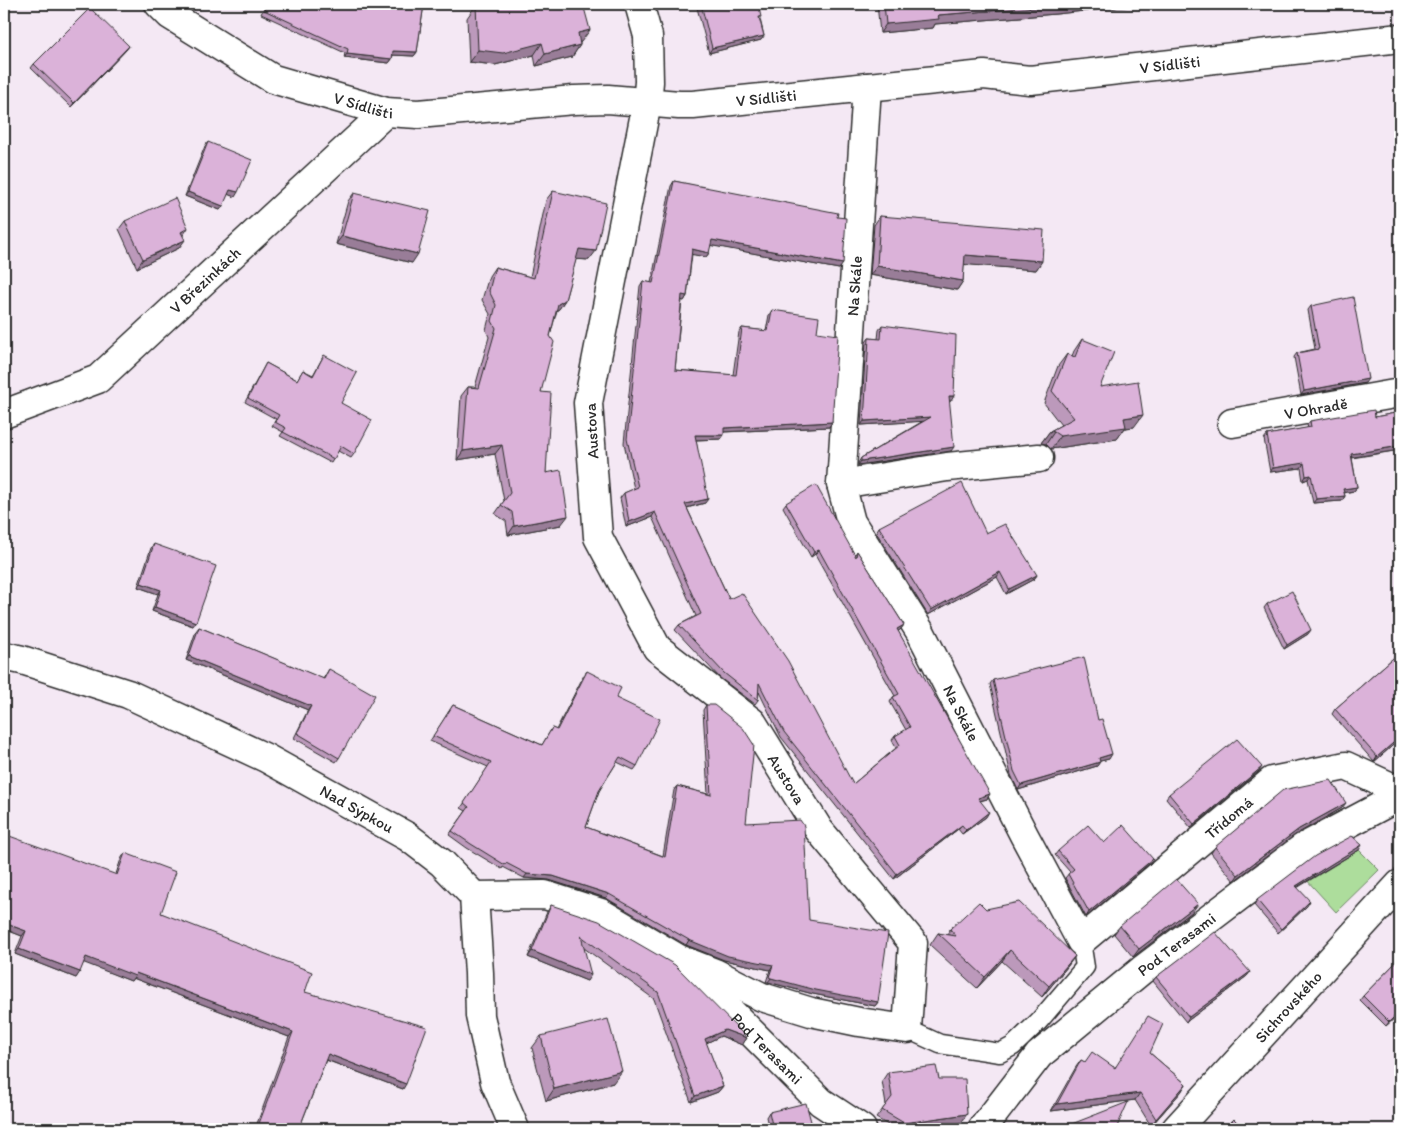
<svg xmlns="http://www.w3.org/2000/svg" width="1404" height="1133" viewBox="0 0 1404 1133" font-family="Itim,sans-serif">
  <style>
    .green { fill: #addd9c; stroke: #6c8464 }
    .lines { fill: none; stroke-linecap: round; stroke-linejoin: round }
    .service-casing { stroke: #2b2b2b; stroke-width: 21 }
    .minor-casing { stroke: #2b2b2b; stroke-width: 31 }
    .service { stroke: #fff; stroke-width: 18 }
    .minor { stroke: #fff; stroke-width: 28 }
    .wall { fill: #bc99bb; stroke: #2b2b2b }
    .shaded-wall { fill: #997d98; stroke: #2b2b2b }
    .building { fill: #dbb2d9; stroke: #2b2b2b }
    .labels { text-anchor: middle; stroke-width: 4; stroke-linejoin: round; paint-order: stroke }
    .street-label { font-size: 16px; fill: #2b2b2b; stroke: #fff }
  </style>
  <rect width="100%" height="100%" fill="#f4e8f4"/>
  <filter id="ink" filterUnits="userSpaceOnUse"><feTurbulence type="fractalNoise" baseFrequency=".02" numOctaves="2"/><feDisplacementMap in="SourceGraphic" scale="10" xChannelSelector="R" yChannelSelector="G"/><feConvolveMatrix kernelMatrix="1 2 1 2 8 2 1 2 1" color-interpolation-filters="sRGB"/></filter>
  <g filter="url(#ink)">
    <path class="green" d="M1343,834l36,36 -43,42 -43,-47z"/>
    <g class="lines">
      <g class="service-casing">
        <path id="service" d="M907,1029l33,15 60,9 13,-7 26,-25 46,-54 -4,-26"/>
      </g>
      <g class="minor-casing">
        <g id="minor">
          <path id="s1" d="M159,4l11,11 103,64 113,33 32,2 156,-14 34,-1 71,6h14l291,-30 46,5 370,-42"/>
          <path id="s2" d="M867,87l-26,397 10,38 70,111 103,202 57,106 191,-160 74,-15 54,25"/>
          <path id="s3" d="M4,414l94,-35 288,-267"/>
          <path id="s4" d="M1232,423l168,-30"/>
          <path d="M841,484l106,-17 92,-9"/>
          <path id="s5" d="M4,656l18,4 106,34 138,64 142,79 34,26 32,33 5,77 1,43 15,66 20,47"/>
          <path d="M474,896l71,-1 56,18 78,46 36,14 47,24 49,15 48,10 48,7 6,-86 -94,-113 -67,-108 -95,-74 -59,-111 -10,-134 59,-300 2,-21 -1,-46 -9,-32"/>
          <path id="s6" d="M683,964l138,138 41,27"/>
          <path id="s7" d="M982,1129l57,-74 103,-85 162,-123 96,-51"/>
          <path id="s8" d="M1176,1129l224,-245"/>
        </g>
      </g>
      <use href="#service" class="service"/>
      <use href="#minor" class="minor"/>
    </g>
    <path class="wall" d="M266,4h158l-7,48 -3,4 -21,-1 -1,4 -3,4 -45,-5 1,-5 -84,-39z
      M696,4h62l2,15 4,17 -3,4 -52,13z
      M877,4h274l-95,10 -121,10 -2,4 -53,5z
      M476,5l105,37h-1v3l-8,12 -36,9 -2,-11 -39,10 -26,-3 -2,-44z
      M129,46l-3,4 -55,57 -40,-39 3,-4z
      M208,142l27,55 -7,-3 -8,16 -35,-14 20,-50z
      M674,181l163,36 2,52 -129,-24 -1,8 -3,4 -14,-3 -5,42 -3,5 -2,-1 -7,70 58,5 6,-43 3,-4 24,3 3,-16 3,-5 45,22 15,90 -3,5 -105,5 -3,7 -25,1 9,63 -18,5 42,91 124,185 43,-36 -4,-8 3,-4 11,-6 -16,-28 3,-5 2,-1 -80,-142 -4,3 -28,-50 3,-4 69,51 2,-3 47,74 -4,5 -2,1 89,168 -7,2 6,16 -24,17 -4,-5 -64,50 -113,-142 -22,-45 -1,8 -3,4 -35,-26 -45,-48 4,-5 17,-9 -44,-99 -26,10 -6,-29 4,-5 10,-4 -10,-46 16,-157 3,-5 8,2 20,-97z
      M553,191l36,69 -13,-1 -11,41 -6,9 -2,1 -7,26 -9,56 5,81 15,52 -53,10 -2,-14 -11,-7 9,-13 -9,-47 -38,6 4,-64 7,-9h7l14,-50 -3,-7 4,-16 -8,-14 7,-24 6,-9 35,10 16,-77z
      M354,193l58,70 -76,-19 12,-43z
      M880,216l162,45 -6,9 -72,-6 -1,17 -6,9 -87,-15 4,-50z
      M125,221l58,15 -4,12 -42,20 -18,-39z
      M1311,306l54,77 -64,12 -7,-38 3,-4 18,-4 -7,-39z
      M882,325l69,76h-2l2,50 -93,14v-2l3,-5 62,-37 -62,4 5,-83 3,-4 9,1 1,-9z
      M1082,339l18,48 34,40 -9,1 -8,11 -66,10 -5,-5 -5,-1 9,-12 11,-6 -17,-22 14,-37 9,-12 5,2 2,-5z
      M324,355l17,48 13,51 -3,4 -13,-7 -7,12 -51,-27 3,-4 -11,-6 4,-7 -31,-17 21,-39 31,17 6,-10 10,5z
      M1400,412v38l-48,8 5,29 -3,4 -10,2 1,3 -3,5 -29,2 -5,-24 -5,2 -2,-13 -31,4 -6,-33 3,-4 41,-7 -1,-3 3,-4 65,-4z
      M879,527l107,6 51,42 -3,4 -28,15 -9,-17 -69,38 -52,-83z
      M154,544l39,82 -41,-15 6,-17 -20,-7 13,-39z
      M1267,604l41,30 -24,15 -20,-41z
      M199,627l124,52 6,-10 10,89 -3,4 -42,-24 14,-28 -122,-50 10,-29z
      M1400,652v87l-26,23 -42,-48 3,-5z
      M587,671l29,27 21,68 -3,4 -17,-8 -18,29 -13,36 77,29 11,-66 3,-4 31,8 -5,-84 3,-5 40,118 63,97 69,82 -3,4 -62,-12 -45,-12h-2l4,-12 -46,-10 -38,-15 -80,-47 -57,-18 -25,-2 -21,-11 -1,2 -35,-21 -18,-13 17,-24 -5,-3 27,-41 -58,-26 23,-36 89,40 10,-17 4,2 28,-55z
      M993,680l105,40 11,39 -9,2 -3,5 -79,24 -7,-15 -21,-91z
      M1259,771l-68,57 -25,-30 3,-4z
      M1342,808l-47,27 -61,46 -23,-28 4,-6z
      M1104,843l49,16 -3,4 -64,54 -21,-39 5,-6 -15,-17 3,-4z
      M1359,850l-62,38 10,18 -29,27 -24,-28 3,-5z
      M125,853l36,60 144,79 98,97 -77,-29 -27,69h-44l34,-92 -156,-59 -2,3 -47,-19 -8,16 -61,-24 7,-18 -18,-7 112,-55 5,-15z
      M551,905l196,133 -5,7 -21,-9 -15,7 17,43 -5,6 -27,10 -37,-103 -70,-51 3,33 -59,-24 19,-45z
      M986,909l89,47 -8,11 -25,30 -40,-36 -25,27 -47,-43 8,-12 9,2 3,-6z
      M1192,912l-59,45 -19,-23 6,-8z
      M1400,958v55l-14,13 -26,-26 3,-4z
      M1250,972l-3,4 -61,46 -33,-41 3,-4z
      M541,1036l72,47 -67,18 -14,-53z
      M1150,1053l36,31 -5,8 -30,34 -16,-26 -84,11 25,-44 5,-7 3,2 31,5z
      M888,1072l51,7 22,44 -49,6h-17l-19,-11 10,-13 -4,-24z
      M769,1112l44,17h-44l-3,-12z"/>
    <path class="shaded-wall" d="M1075,4h76l-95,10 -121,10 -2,4 -53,5 6,-9 52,-9z
      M590,30l-9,12 -12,3 9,-12z
      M764,36l-3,4 -52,13 3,-5z
      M542,43l-8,12 -39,10 -26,-3 9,-12z
      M580,45l-8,12 -36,9 9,-12z
      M129,46l-3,4 -55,57 3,-4z
      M393,51l24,1 -3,4 -24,-1z
      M347,54l45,5 -3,4 -45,-5z
      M230,190l8,2 -3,5 -8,-3z
      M188,192l35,14 -3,4 -35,-14z
      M188,228l-6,9 -1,-5z
      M342,236l76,18 -6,9 -76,-19z
      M185,240l-6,8 -42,20 6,-9z
      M712,240l131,24 -4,5 -131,-24z
      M579,249l17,2 -7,9 -17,-1z
      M692,249l17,4 -3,4 -17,-3z
      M965,255l77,6 -6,9 -78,-6z
      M877,266l86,15 -6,9 -87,-15z
      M682,295l5,1 -3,5 -5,-1z
      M565,300l-6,9 -7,4 6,-9z
      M1368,379l-3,4 -64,12 3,-4z
      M949,396h5l-3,5h-5z
      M1143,415l-9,12 -9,1 -8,11 -66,10 9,-13 64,-18z
      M931,417l-3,4 -67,4 3,-4z
      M832,422l-3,5 -108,5 3,-4z
      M1050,431l4,1 -8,12 -5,-1z
      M695,435h29l-3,4 -30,1z
      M502,445l-7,9 -38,6 6,-9z
      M1400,446v4l-52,8 3,-4z
      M954,447l-3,4 -93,14 3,-4z
      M1304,463l-3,5 -31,4 3,-4z
      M1311,475l-3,4 -5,2 3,-5z
      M1357,487l-3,4 -14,2 3,-4z
      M1345,496l-3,5 -29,2 3,-4z
      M708,499l-3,4 -23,6 3,-5z
      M655,512l-3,5 -26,10 3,-5z
      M568,516l-7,9 -53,10 6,-9z
      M819,550l-4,4 -4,3 3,-5z
      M1000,572l-3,5 -69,38 3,-5z
      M1037,575l-3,4 -28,15 3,-5z
      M141,583l20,7 -3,4 -20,-7z
      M155,607l41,15 -3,4 -41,-15z
      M904,625l-4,5 -7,4 4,-5z
      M1311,630l-3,4 -24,15 3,-4z
      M189,656l122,50 -3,4 -122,-50z
      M1400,737v2l-26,23 3,-5z
      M1112,754l-3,5 -13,3 3,-4z
      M1100,762l-3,4 -79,24 3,-5z
      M1262,767l-3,4 -68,57 3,-4z
      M990,794l-3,5 -12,3 3,-4z
      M1346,803l-4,5 -47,27 -61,46 4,-6 61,-46z
      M989,812l-3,5 -24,17 4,-4z
      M962,825l-4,4 -64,50 3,-5z
      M1362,845l-3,5 -67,40 4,-4z
      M1153,859l-3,4 -64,54 3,-5z
      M527,874l26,2 56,18 -3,4 -57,-18 -25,-2z
      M1310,901l-3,5 -29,27 3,-4z
      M1198,904l-6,8 -59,45 6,-8z
      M4,923l22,8 -4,5 -18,-7z
      M689,940l84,25 -3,5 -46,-10 -38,-15z
      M19,949l61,23 -4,6 -61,-24z
      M1010,950l-8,11 -25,27 8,-11z
      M532,951l59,24 -4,6 -59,-24z
      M1075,956l-8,11 -25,30 7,-11z
      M86,957l50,16 157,59 -4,5 -156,-59 -2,3 -49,-19z
      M1250,972l-3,4 -61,46 3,-5z
      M771,978l107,24 -3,4 -62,-12 -45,-12z
      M1400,1011v2l-14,13 3,-4z
      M725,1030l22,8 -5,7 -21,-9 -21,10 5,-7z
      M328,1054l78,30 -3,5 -79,-30z
      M622,1071l-9,12 -67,18 8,-12z
      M1186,1084l-5,8 -30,34 5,-7z
      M723,1086l-5,6 -27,10 4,-6z
      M1140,1093l-5,7 -84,11 6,-7z
      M967,1114l-6,9 -49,6h-13l5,-6z"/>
    <path class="building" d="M267,4h157l-7,48 -24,-1 -1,8 -45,-5 1,-5 -84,-39z
      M482,4h101l7,26 -12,3 2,12 -35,9 -3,-11 -39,10 -25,-3 -2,-45z
      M701,4h57l3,13h-2l5,19 -52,12z
      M884,4h191l-137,11 1,4 -53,5z
      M90,8l39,38 -55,57 -40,-39z
      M208,142l44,18 -14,32 -8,-2 -7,16 -35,-14z
      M674,181l164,32 -1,4 9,1 -3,46 -131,-24 -3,13 -17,-4 -5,47 -5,-1 -7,75 61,5 6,-47 26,3 4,-21 47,7 -2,15 21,3 -6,87 -108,6v7h-29l13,64 -23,5 44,95 13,-6 46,68 65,123 47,-39 -5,-9 15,-9 -17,-30 6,-3 -80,-144 -5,2 -28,-49 30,-18 40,72 1,-6 47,74 -7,4 93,165 -12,4 11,14 -23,18 -4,-5 -65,49 -113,-142 -25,-49 -1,17 -34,-27 -45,-48 22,-11 -46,-102 -26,10 -5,-29 14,-6 -11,-48 16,-158 10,2z
      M553,191l53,12 -10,48 -17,-2 -14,51 -7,4 -8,32 4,6 -13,50 10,1 -5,80 15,-3 7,46 -54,10 -2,-14 -11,-7 9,-12 -8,-48 -39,6 5,-64 11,1 17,-60 -4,-7 4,-16 -7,-14 6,-24 39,11z
      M354,193l76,18 -12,43 -76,-18z
      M175,198l13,30 -7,4 4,8 -42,19 -18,-38z
      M880,216l164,14 -2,31 -77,-6 -2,26 -86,-15z
      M1353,297l15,82 -64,12 -7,-38 22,-4 -8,-43z
      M882,325l74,10 -2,61h-5l5,51 -93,14v-3l70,-41 -67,4 5,-83 12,1z
      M1082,339l32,13 -14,35 38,-6 5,34 -19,3 2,9 -66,9 -6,-4 -4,-1 24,-13 -22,-27 15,-37 8,3z
      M324,355l33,18 -16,30 31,17 -18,34 -13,-8 -7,13 -51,-27 3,-4 -11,-6 4,-7 -31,-17 18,-35 31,17 6,-10 10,6z
      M1374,410l1,7 25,-5v34l-49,8 6,33 -14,2 2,7 -29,3 -5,-24 -5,1 -2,-13 -31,5 -6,-33 44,-8 -1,-6z
      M962,483l24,50 19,-9 32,51 -28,14 -9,-17 -69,38 -52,-83z
      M154,544l62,22 -20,56 -41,-15 6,-17 -20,-7z
      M1292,591l19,39 -24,15 -20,-41z
      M199,627l125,52 5,-10 46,26 -36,63 -42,-25 14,-27 -122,-50z
      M1400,652v85l-23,20 -42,-48z
      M1084,657l14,63 4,-1 10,35 -13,4 1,4 -79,23 -7,-14 -21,-91z
      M587,671l34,17 -5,10 44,21 -23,47 -17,-9 -21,34 -13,36 79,30 12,-71 34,9 -5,-90h8l29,23 11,17 -8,78 54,-3 4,6 5,94 79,13 -10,69 -62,-12 -45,-12 -2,-1 4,-12 -45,-9 -39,-16 -80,-46 -56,-18 -26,-2 -21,-11 -1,2 -34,-21 -19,-13 17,-24 -5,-4 27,-41 -58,-26 20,-31 89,40 10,-17 5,2z
      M1237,739l25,28 -68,57 -25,-30z
      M1331,780l15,23 -47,26 -61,46 -23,-28 68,-57z
      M1088,825l16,18 19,-18 30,34 -64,53 -21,-38 6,-5 -16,-18z
      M4,834l113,41 8,-22 51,19 -15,41 151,59 -7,20 122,35 -21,57 -78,-30 -29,75h-42l36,-97 -157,-59 -1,3 -49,-19 -6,15 -61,-23 7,-18 -22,-8z
      M1352,836l10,9 -66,41 14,15 -29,28 -24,-29 58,-44z
      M1176,879l22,25 -59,45 -19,-23z
      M979,902l7,7 33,-7 56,54 -26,30 -39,-36 -25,27 -47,-44 18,3 -6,-7z
      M551,905l48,16 76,44 72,73 -22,-8 -20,9 18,47 -28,10 -37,-104 -77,-56 10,39 -59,-24z
      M1215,932l35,40 -61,45 -33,-40z
      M1400,958v53l-11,11 -26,-26z
      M1148,1016l15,8 -13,29 36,31 -30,35 -16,-26 -83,11 24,-44 4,2 7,-10 23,16z
      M608,1019l14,52 -68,18 -13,-53z
      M936,1066l3,13h26l2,35 -63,9 -22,-13 10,-13 -4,-25z
      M1128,1102l-12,27h-57z
      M806,1103l7,26h-40l-4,-17z
      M1234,1119l10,10h-20z"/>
  </g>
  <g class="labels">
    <g class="street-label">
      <text dy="6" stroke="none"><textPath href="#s1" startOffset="1042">V Sídlišti</textPath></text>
      <text dy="6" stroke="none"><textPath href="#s1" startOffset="636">V Sídlišti</textPath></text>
      <text dy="6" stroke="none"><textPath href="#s1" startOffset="231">V Sídlišti</textPath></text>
      <text dy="6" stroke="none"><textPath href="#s3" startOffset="246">V Březinkách</textPath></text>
      <text transform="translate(854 286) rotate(-86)" y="6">Na Skále</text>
      <text dy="6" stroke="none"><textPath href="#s4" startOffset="85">V Ohradě</textPath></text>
      <text transform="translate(591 431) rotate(-93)" y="6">Austova</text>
      <text dy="6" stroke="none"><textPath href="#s2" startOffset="658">Na Skále</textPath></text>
      <text transform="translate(787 779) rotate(58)" y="6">Austova</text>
      <text dy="6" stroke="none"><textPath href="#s5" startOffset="386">Nad Sýpkou</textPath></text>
      <text dy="6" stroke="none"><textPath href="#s2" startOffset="1108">Třídomá</textPath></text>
      <text dy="6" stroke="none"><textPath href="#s7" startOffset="270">Pod Terasami</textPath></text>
      <text dy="6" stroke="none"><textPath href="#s8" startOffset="166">Sichrovského</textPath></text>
      <text dy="6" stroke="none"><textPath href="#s6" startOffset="119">Pod Terasami</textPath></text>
    </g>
  </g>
  <rect width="1404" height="1133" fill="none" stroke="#fff" stroke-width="20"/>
  <rect x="10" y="10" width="1384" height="1113" fill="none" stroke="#2b2b2b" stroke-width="2" filter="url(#ink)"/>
</svg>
